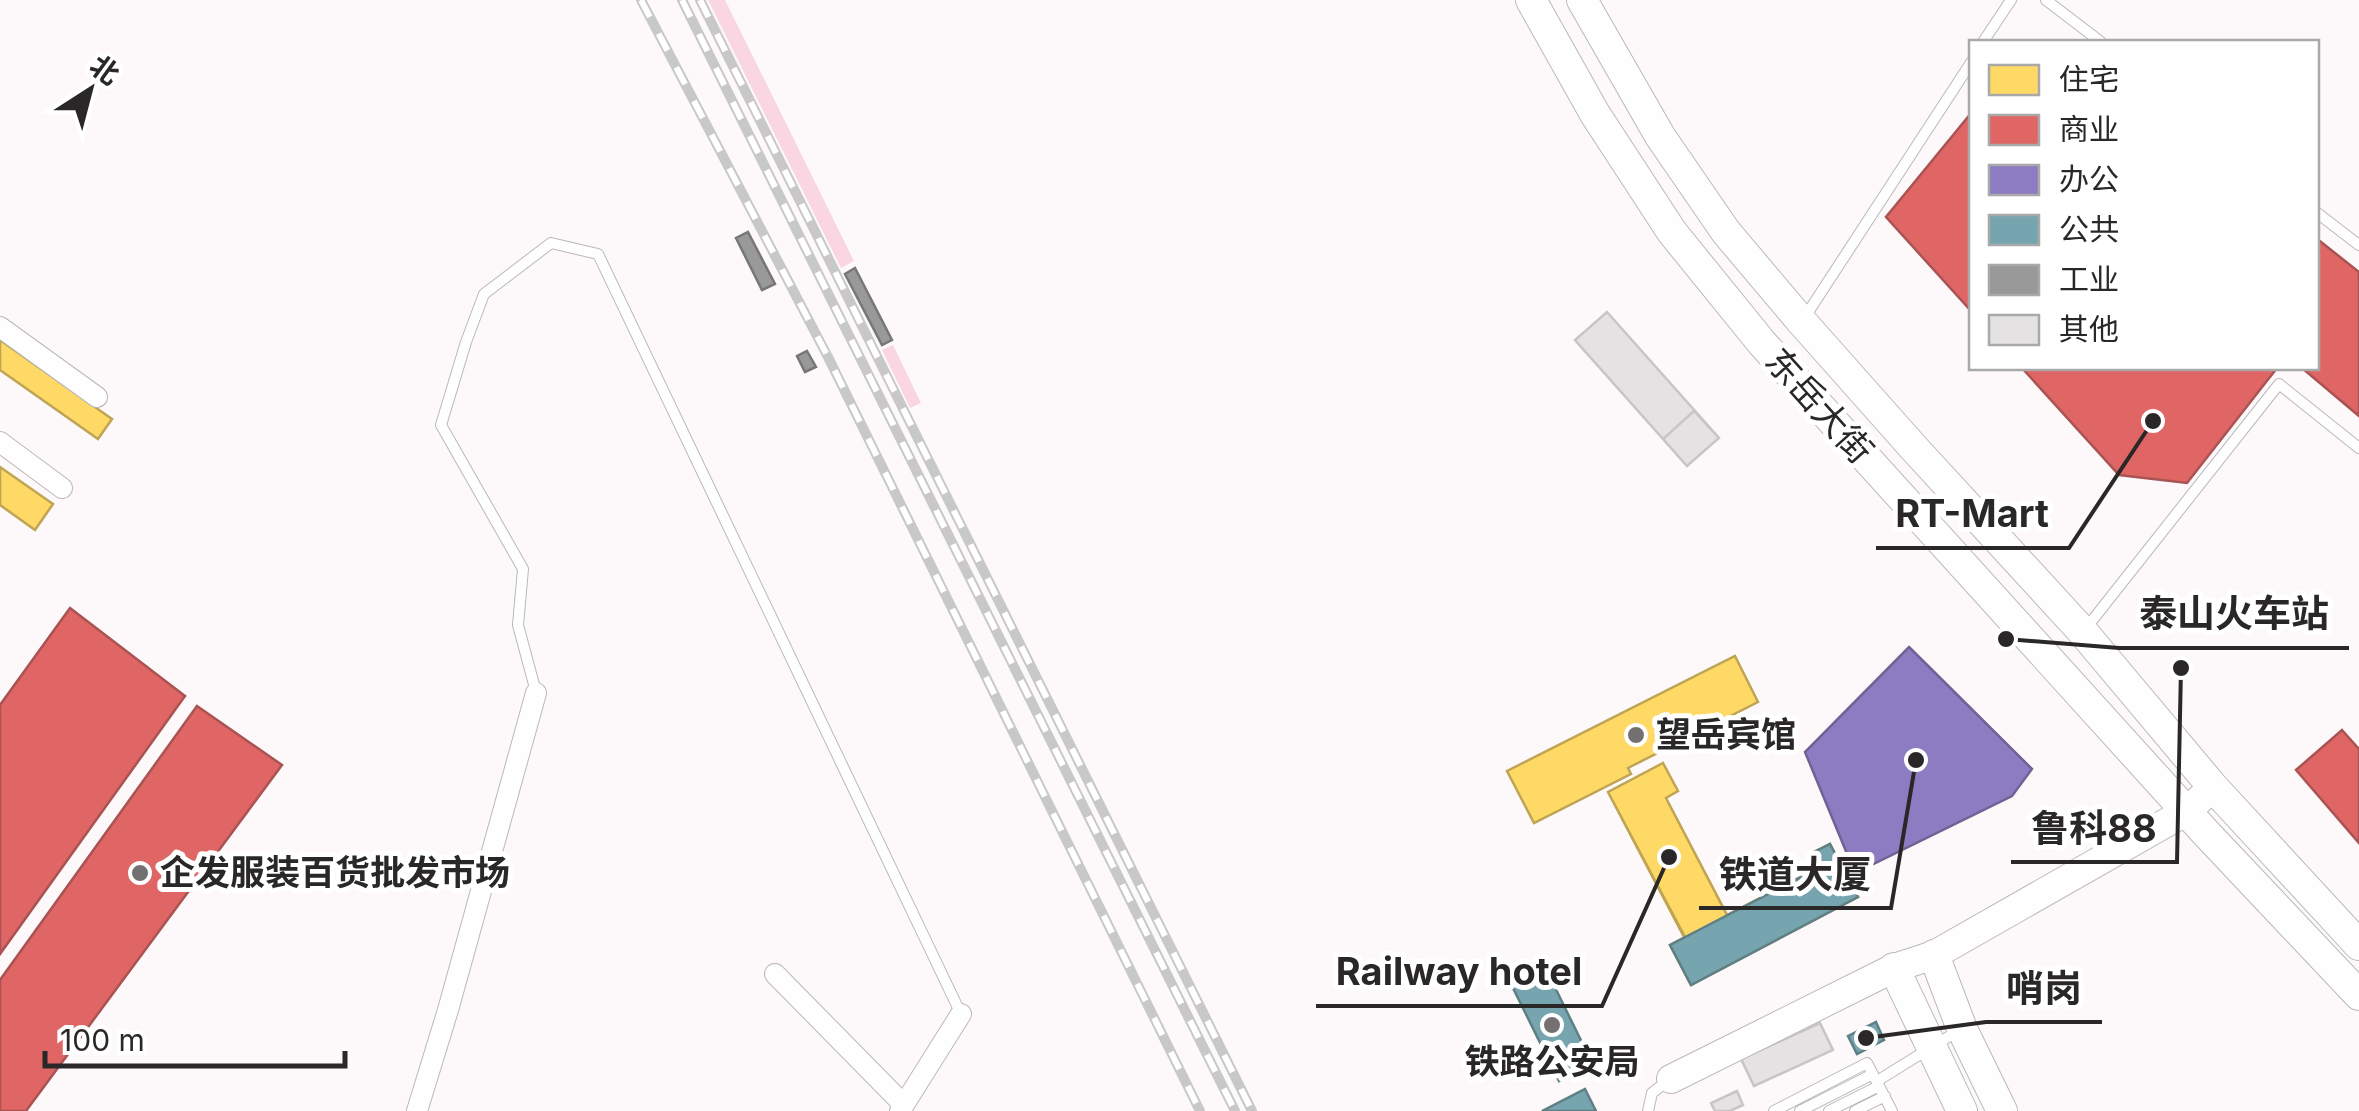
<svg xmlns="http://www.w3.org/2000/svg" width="2359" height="1111" viewBox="0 0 2359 1111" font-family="Inter,'Noto Sans SC',sans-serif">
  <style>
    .green { fill: #f9d6e1 }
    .homes { fill: #ffd966; stroke: #bfa453; stroke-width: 2.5 }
    .shops { fill: #e06666; stroke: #a95353; stroke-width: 2.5 }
    .offices { fill: #8e7cc3; stroke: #706294; stroke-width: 2.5 }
    .public { fill: #76a5af; stroke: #5f7f86; stroke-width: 2.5 }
    .industry { fill: #999; stroke: #787777; stroke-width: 2.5 }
    .building { fill: #e5e2e3; stroke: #c8c5c6; stroke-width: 2.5 }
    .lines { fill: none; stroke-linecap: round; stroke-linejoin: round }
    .service-casing { stroke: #bab8b9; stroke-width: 12 }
    .minor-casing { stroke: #bab8b9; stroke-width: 22 }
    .tertiary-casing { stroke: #bab8b9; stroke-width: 30 }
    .secondary-casing { stroke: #bab8b9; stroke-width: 32 }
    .service { stroke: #fffefe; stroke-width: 10 }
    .minor { stroke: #fffefe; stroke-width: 20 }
    .tertiary { stroke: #fffefe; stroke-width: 28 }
    .secondary { stroke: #fffefe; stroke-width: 30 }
    .rail-casing { stroke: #c8c8c8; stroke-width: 10 }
    .rail { stroke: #fff; stroke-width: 6; stroke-dasharray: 19; stroke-linecap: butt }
    .poi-dot { fill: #747072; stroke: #fff; stroke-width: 4 }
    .labels { text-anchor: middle; stroke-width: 10; stroke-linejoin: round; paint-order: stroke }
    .street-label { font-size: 35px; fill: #2a2728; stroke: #fff }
    .poi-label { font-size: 35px; font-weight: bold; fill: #2a2728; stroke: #fff; text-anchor: start }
    .leader { fill: none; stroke: #2a2728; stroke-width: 4 }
    .callout-dot { fill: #2a2728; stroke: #fff; stroke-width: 4 }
    .callout-label { font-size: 38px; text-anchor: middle; font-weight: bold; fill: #2a2728; stroke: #fff; stroke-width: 10; stroke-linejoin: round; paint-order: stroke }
  </style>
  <rect width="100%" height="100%" fill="#fdf9fb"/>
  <path class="green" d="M708,0h17l129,261 -13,7z
    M893,345l28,58 -11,5 -28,-58z"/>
  <path class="homes" d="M0,340l112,79 -14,20 -98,-69z
    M0,467l53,37 -18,26 -35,-25z
    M1735,656l23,46 -130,66 3,6 -97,49 -27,-52z
    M1663,763l15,28 -12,7 70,134 -43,22 -85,-162z
    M1663,763l15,28 -12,7 61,117 95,-49 -8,-14 16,-8 28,53 -167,88 -21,-40 15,-8 -77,-145z"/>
  <path class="shops" d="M1972,112v200l-86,-95z
    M2316,238l43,34v144l-57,-48h14z
    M2022,368h255l-90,115 -68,-8z
    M70,608l115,88 -185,258v-249z
    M197,706l85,59 -256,346h-26v-131z
    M2342,730l17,19v94l-63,-73z"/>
  <path class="offices" d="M1909,647l123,122 -20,27 -157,77 -50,-121z"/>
  <path class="public" d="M1830,844l28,53 -167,88 -21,-40 152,-79 -8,-14z
    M1546,969l47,96 -34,16 -47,-95z
    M1876,1022l8,18 -27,14 -9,-18z
    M1585,1089l11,22h-54z"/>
  <path class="industry" d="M748,232l27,52 -13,6 -26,-52z
    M855,268l37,72 -10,5 -37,-71z
    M807,351l9,16 -11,5 -8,-16z"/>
  <path class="building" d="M1607,312l112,126 -32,28 -112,-126z
    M1694,411l25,27 -32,28 -24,-27z
    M1820,1023l13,27 -79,36 -13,-27z
    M1737,1091l6,14 -13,6h-15l-4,-8z"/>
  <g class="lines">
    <g class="service-casing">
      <path id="service" d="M2046,0l55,42
        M1983,42l28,-42
        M2316,212l43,33
        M1803,320l169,-259
        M2087,627l192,-243 80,64
        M536,692l-18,-67 5,-56 -82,-144 25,-83 18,-48 67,-51 47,11 363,760
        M1877,1081l84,-52
        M1648,1111l4,-18 18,-14
        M1774,1111l93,-48 25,48
        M1800,1111l73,-37
        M1829,1111l50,-25
        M1855,1111l30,-15"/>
    </g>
    <g class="minor-casing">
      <path id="minor" d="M0,327l97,70
        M0,442l62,46
        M775,974l129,131
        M417,1111l31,-101 88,-317
        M900,1111l61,-97"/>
    </g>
    <g class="tertiary-casing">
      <path id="tertiary" d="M1671,1079l223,-111 40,-13 253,-144 26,-24"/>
    </g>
    <g class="secondary-casing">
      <path id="secondary" d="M1531,0l64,114 77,118 90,111 443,489 154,163
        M1582,0l78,136 66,96 76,90 111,125 170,185 130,155 146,158
        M1934,955l28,74 40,82
        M1894,968l68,143"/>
    </g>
    <use href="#service" class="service"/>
    <use href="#minor" class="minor"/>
    <use href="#tertiary" class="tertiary"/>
    <use href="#secondary" class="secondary"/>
    <g class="rail-casing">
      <path id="rail" d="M641,0l187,357 372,754
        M682,0l553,1111
        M700,0l552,1111"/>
    </g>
    <use href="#rail" class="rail"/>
  </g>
  <g class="poi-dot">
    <circle cx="1636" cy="735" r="10"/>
    <circle cx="140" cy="873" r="10"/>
    <circle cx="1552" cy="1025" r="10"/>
  </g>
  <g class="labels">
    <g class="street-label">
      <text transform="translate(1819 406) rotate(48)" y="12">东岳大街</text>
    </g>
    <g class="poi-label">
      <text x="1656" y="747">望岳宾馆</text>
      <text x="160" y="885">企发服装百货批发市场</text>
      <text x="1552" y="1074" text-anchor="middle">铁路公安局</text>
    </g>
  </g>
  <path class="leader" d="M2153 421L2069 548H1876M2006 639L2119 648H2349M2181 668L2177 862H2011M1916 760L1891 908H1699M1669 857L1602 1006H1316M1866 1038L1986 1022H2102"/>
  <g class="callout-dot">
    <circle cx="2153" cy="421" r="10"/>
    <circle cx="2006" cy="639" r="10"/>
    <circle cx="2181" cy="668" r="10"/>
    <circle cx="1916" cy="760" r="10"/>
    <circle cx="1669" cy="857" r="10"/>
    <circle cx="1866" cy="1038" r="10"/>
  </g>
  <g class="callout-label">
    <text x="1972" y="527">RT-Mart</text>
    <text x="2234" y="627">泰山火车站</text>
    <text x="2094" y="842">鲁科88</text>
    <text x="1795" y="888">铁道大厦</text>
    <text x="1459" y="985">Railway hotel</text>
    <text x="2044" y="1002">哨岗</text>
  </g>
  <rect x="1969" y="40" width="350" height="330" fill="#ffffff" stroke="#aaa9a9" stroke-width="2.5"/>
  <rect x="1989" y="65" width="50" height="30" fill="#ffd966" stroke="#aaa9a9" stroke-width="2.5"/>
  <text x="2059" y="90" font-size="30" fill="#2a2728">住宅</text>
  <rect x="1989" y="115" width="50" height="30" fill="#e06666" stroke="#aaa9a9" stroke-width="2.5"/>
  <text x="2059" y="140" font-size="30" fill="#2a2728">商业</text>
  <rect x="1989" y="165" width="50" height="30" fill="#8e7cc3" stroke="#aaa9a9" stroke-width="2.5"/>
  <text x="2059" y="190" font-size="30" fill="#2a2728">办公</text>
  <rect x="1989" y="215" width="50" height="30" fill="#76a5af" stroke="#aaa9a9" stroke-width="2.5"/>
  <text x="2059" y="240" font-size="30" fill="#2a2728">公共</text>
  <rect x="1989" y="265" width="50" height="30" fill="#999999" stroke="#aaa9a9" stroke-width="2.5"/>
  <text x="2059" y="290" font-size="30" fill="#2a2728">工业</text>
  <rect x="1989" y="315" width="50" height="30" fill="#e5e2e3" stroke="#aaa9a9" stroke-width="2.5"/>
  <text x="2059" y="340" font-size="30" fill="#2a2728">其他</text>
  <g transform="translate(90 90) rotate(36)" stroke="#ffffff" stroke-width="8" paint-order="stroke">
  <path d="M0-8L18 38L0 25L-18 38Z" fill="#2a2728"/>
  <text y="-15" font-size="28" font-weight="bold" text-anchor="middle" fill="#2a2728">北</text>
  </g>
  <path d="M45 1051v15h300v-15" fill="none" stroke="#2a2728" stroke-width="5"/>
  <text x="60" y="1051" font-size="30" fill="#2a2728" stroke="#ffffff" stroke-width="8" paint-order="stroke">100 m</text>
</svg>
